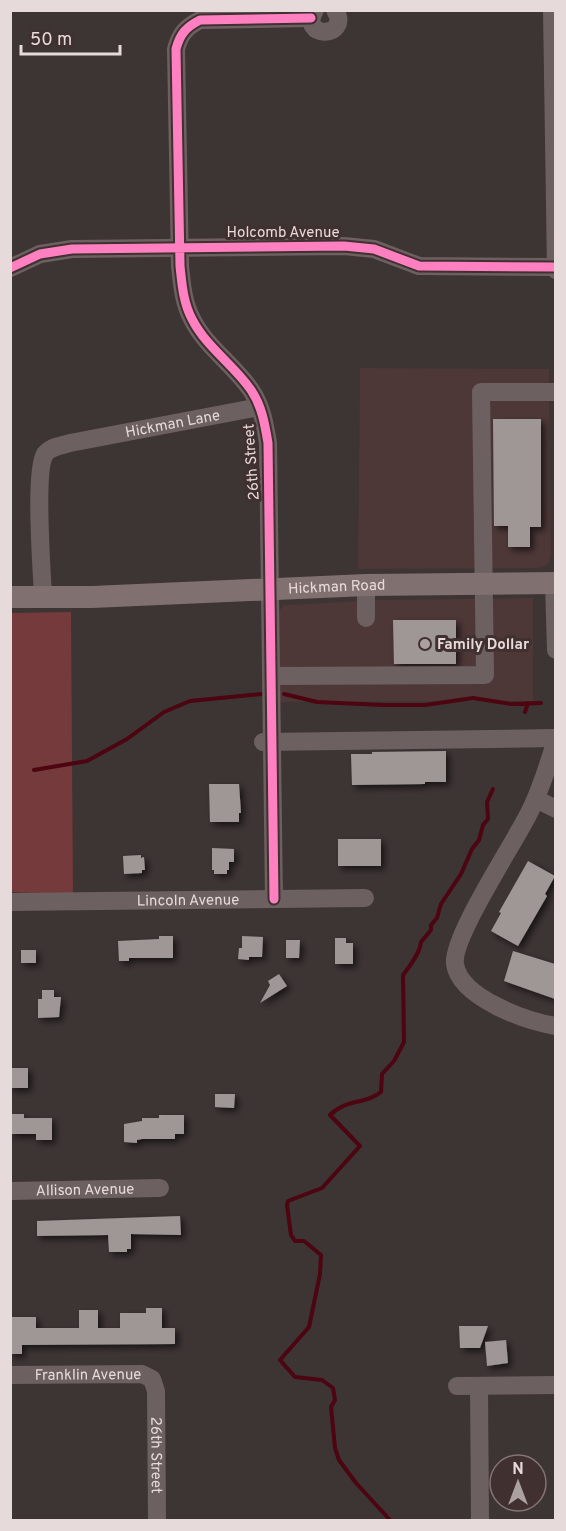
<svg xmlns="http://www.w3.org/2000/svg" width="566" height="1531" viewBox="0 0 566 1531" font-family="Overpass,sans-serif">
  <style>
    .built { fill: #4d3737 }
    .green { fill: #753a3b }
    .lines { fill: none; stroke-linecap: round; stroke-linejoin: round }
    .stream { stroke: #4c0511; stroke-width: 4 }
    .building { fill: #9f9696; filter: url(#shadow) }
    .minor { stroke: #6d6060; stroke-width: 18 }
    .major { stroke: #817070; stroke-width: 22 }
    .cycleway-casing { stroke: #413030; stroke-width: 13 }
    .cycleway { stroke: #ff80c0; stroke-width: 9 }
    .poi-dot { fill: #aba1a0; stroke: #413030; stroke-width: 2 }
    .labels { text-anchor: middle; stroke-width: 6; stroke-linejoin: round; paint-order: stroke }
    .street-label { font-size: 15px; fill: #e6dbda; stroke: #413030 }
    .poi-label { font-size: 15px; font-weight: bold; fill: #e6dbda; stroke: #413030; text-anchor: start }
  </style>
  <defs>
    <filter id="shadow"><feDropShadow dx="3.5" dy="3.5" stdDeviation="3" flood-color="#0009"/></filter>
  </defs>
  <rect width="100%" height="100%" fill="#3d3434"/>
  <path class="built" d="M360,368l189,1 2,187 -3,8 -9,4 -181,1z
    M533,598v103l-255,1 1,-91 5,-6 98,-5z"/>
  <path class="green" d="M71,612l2,282 -62,-2v-279z"/>
  <g class="lines">
    <path class="stream" d="M284,694l33,8 67,3h41l48,-7 38,6 30,-1
      M525,712l3,-9
      M34,770l53,-9 40,-22 37,-27 26,-11 71,-7
      M390,1520l-34,-37 -17,-23 -4,-12 -4,-41 4,-7 -2,-12 -11,-8 -27,-3 -15,-17 29,-33 11,-53 1,-19 -17,-14h-9l-4,-6 -4,-30 1,-4 34,-13 38,-42 -30,-31c17,-17 35,-10 51,-23l1,-18 12,-13 10,-19 -1,-67c7,-9 17,-22 18,-33l10,-12v-5l6,-7 4,-14 20,-30 11,-25 7,-9 4,-15 5,-6 -1,-17 6,-13"/>
  </g>
  <path class="building" d="M493,419h48v108h-11v20h-22v-21h-14z
    M393,620h63v44h-62z
    M446,751v31h-21v2l-73,1 -1,-31h21v-2z
    M209,784h30l2,29h-2v9h-29z
    M338,839h43v27h-43z
    M212,848l22,1v13h-5v8h-2v4h-13v-4h-2z
    M141,855v3l3,-1 1,13h-3v3l-18,1 -1,-18z
    M528,861l27,15 -10,18 2,2 -29,50 -27,-15 10,-18 -2,-1z
    M159,936h14v22h-44v3h-10l-1,-20 41,-2z
    M242,936l21,1 -1,20h-13v3l-11,-1 1,-11h3z
    M335,938h11v5h7v21h-18z
    M286,940h14l-1,18h-13z
    M21,950h15v13h-15z
    M513,951l42,13v35l-51,-18z
    M279,974l8,12 -27,17 10,-18 -2,-4z
    M42,990h12v7h7l-2,20 -21,1v-19h4z
    M10,1068h18v20h-18z
    M215,1094h20l-1,14 -19,-1z
    M10,1114h14v4h28v22h-16v-6h-26z
    M159,1115h25v19h-9v5h-33l-5,1v3l-13,-1v-18l18,-3v-3h17z
    M180,1216l1,19 -50,-1v15h-4v3h-18l-1,-17 -71,1v-15z
    M146,1308h16v20h13v16l-153,1v9h-12v-37h26v11h43v-18h19v18h22v-15h26z
    M459,1326h29l-8,22h-20z
    M506,1340l2,23 -21,3 -2,-24z"/>
  <g class="lines">
    <g class="minor">
      <path d="M315,10c-17,30 37,28 20,0"/>
      <path d="M552,10l4,260"/>
      <path d="M10,268l30,-14 32,-5 272,-3 30,3 45,17 136,1"/>
      <path d="M554,583l2,67"/>
      <path d="M366,585v33"/>
      <path id="s1" d="M43,597c-1,-25 -9,-126 2,-143 6,-8 16,-8 25,-11l189,-36"/>
      <path d="M272,676l213,-1 -4,-283h75"/>
      <path d="M556,740c-8,25 -15,50 -27,73 -14,29 -78,125 -74,151 5,34 71,57 101,62"/>
      <path d="M263,742l293,-4"/>
      <path d="M536,799l20,10"/>
      <path d="M274,899l-6,-456c-3,-18 -6,-37 -17,-53 -17,-25 -45,-43 -59,-71 -9,-17 -10,-35 -12,-53l-4,-217c4,-15 10,-22 24,-29l111,-2"/>
      <path id="s2" d="M10,902l355,-4"/>
      <path id="s3" d="M10,1191l150,-3"/>
      <path id="s4" d="M10,1375l132,-1 10,5 4,12 1,129"/>
      <path d="M457,1386l99,-1"/>
      <path d="M479,1386l1,134"/>
    </g>
    <path class="major" id="s5" d="M10,597h82l274,-12 190,-2"/>
    <g class="cycleway-casing">
      <path id="cycleway" d="M10,268l30,-14 32,-5 272,-3 30,3 45,17 136,1
        M274,899l-6,-456c-3,-18 -6,-37 -17,-53 -17,-25 -45,-43 -59,-71 -9,-17 -10,-35 -12,-53l-4,-217c4,-15 10,-22 24,-29l111,-2"/>
    </g>
    <use href="#cycleway" class="cycleway"/>
  </g>
  <circle class="poi-dot" cx="425" cy="644" r="6"/>
  <g class="labels">
    <g class="street-label">
      <text x="283" y="237">Holcomb Avenue</text>
      <text dy="5" stroke="none"><textPath href="#s1" startOffset="276">Hickman Lane</textPath></text>
      <text transform="translate(251 462) rotate(-94)" y="5">26th Street</text>
      <text dy="5" stroke="none"><textPath href="#s5" startOffset="327">Hickman Road</textPath></text>
      <text dy="5" stroke="none"><textPath href="#s2" startOffset="178">Lincoln Avenue</textPath></text>
      <text dy="5" stroke="none"><textPath href="#s3" startOffset="75">Allison Avenue</textPath></text>
      <text dy="5" stroke="none"><textPath href="#s4" startOffset="78">Franklin Avenue</textPath></text>
      <text dy="5" stroke="none"><textPath href="#s4" startOffset="220">26th Street</textPath></text>
    </g>
    <g class="poi-label">
      <text x="437" y="649">Family Dollar</text>
    </g>
  </g>
  <rect width="566" height="1531" fill="none" stroke="#e6dbda" stroke-width="24"/>
  <g transform="translate(518 1483)"><circle r="28" fill="#413030" stroke="#837474" stroke-width="1.5"/>
  <path d="M0-4.5L10 22L0 15L-10 22Z" fill="#aba1a0"/>
  <text y="-9" font-size="16" font-weight="bold" text-anchor="middle" fill="#e6dbda">N</text>
  </g>
  <path d="M21 45v9h99v-9" fill="none" stroke="#e6dbda" stroke-width="3"/>
  <text x="30" y="45" font-size="18" fill="#e6dbda" stroke="#413030" stroke-width="4.5" paint-order="stroke">50 m</text>
</svg>
